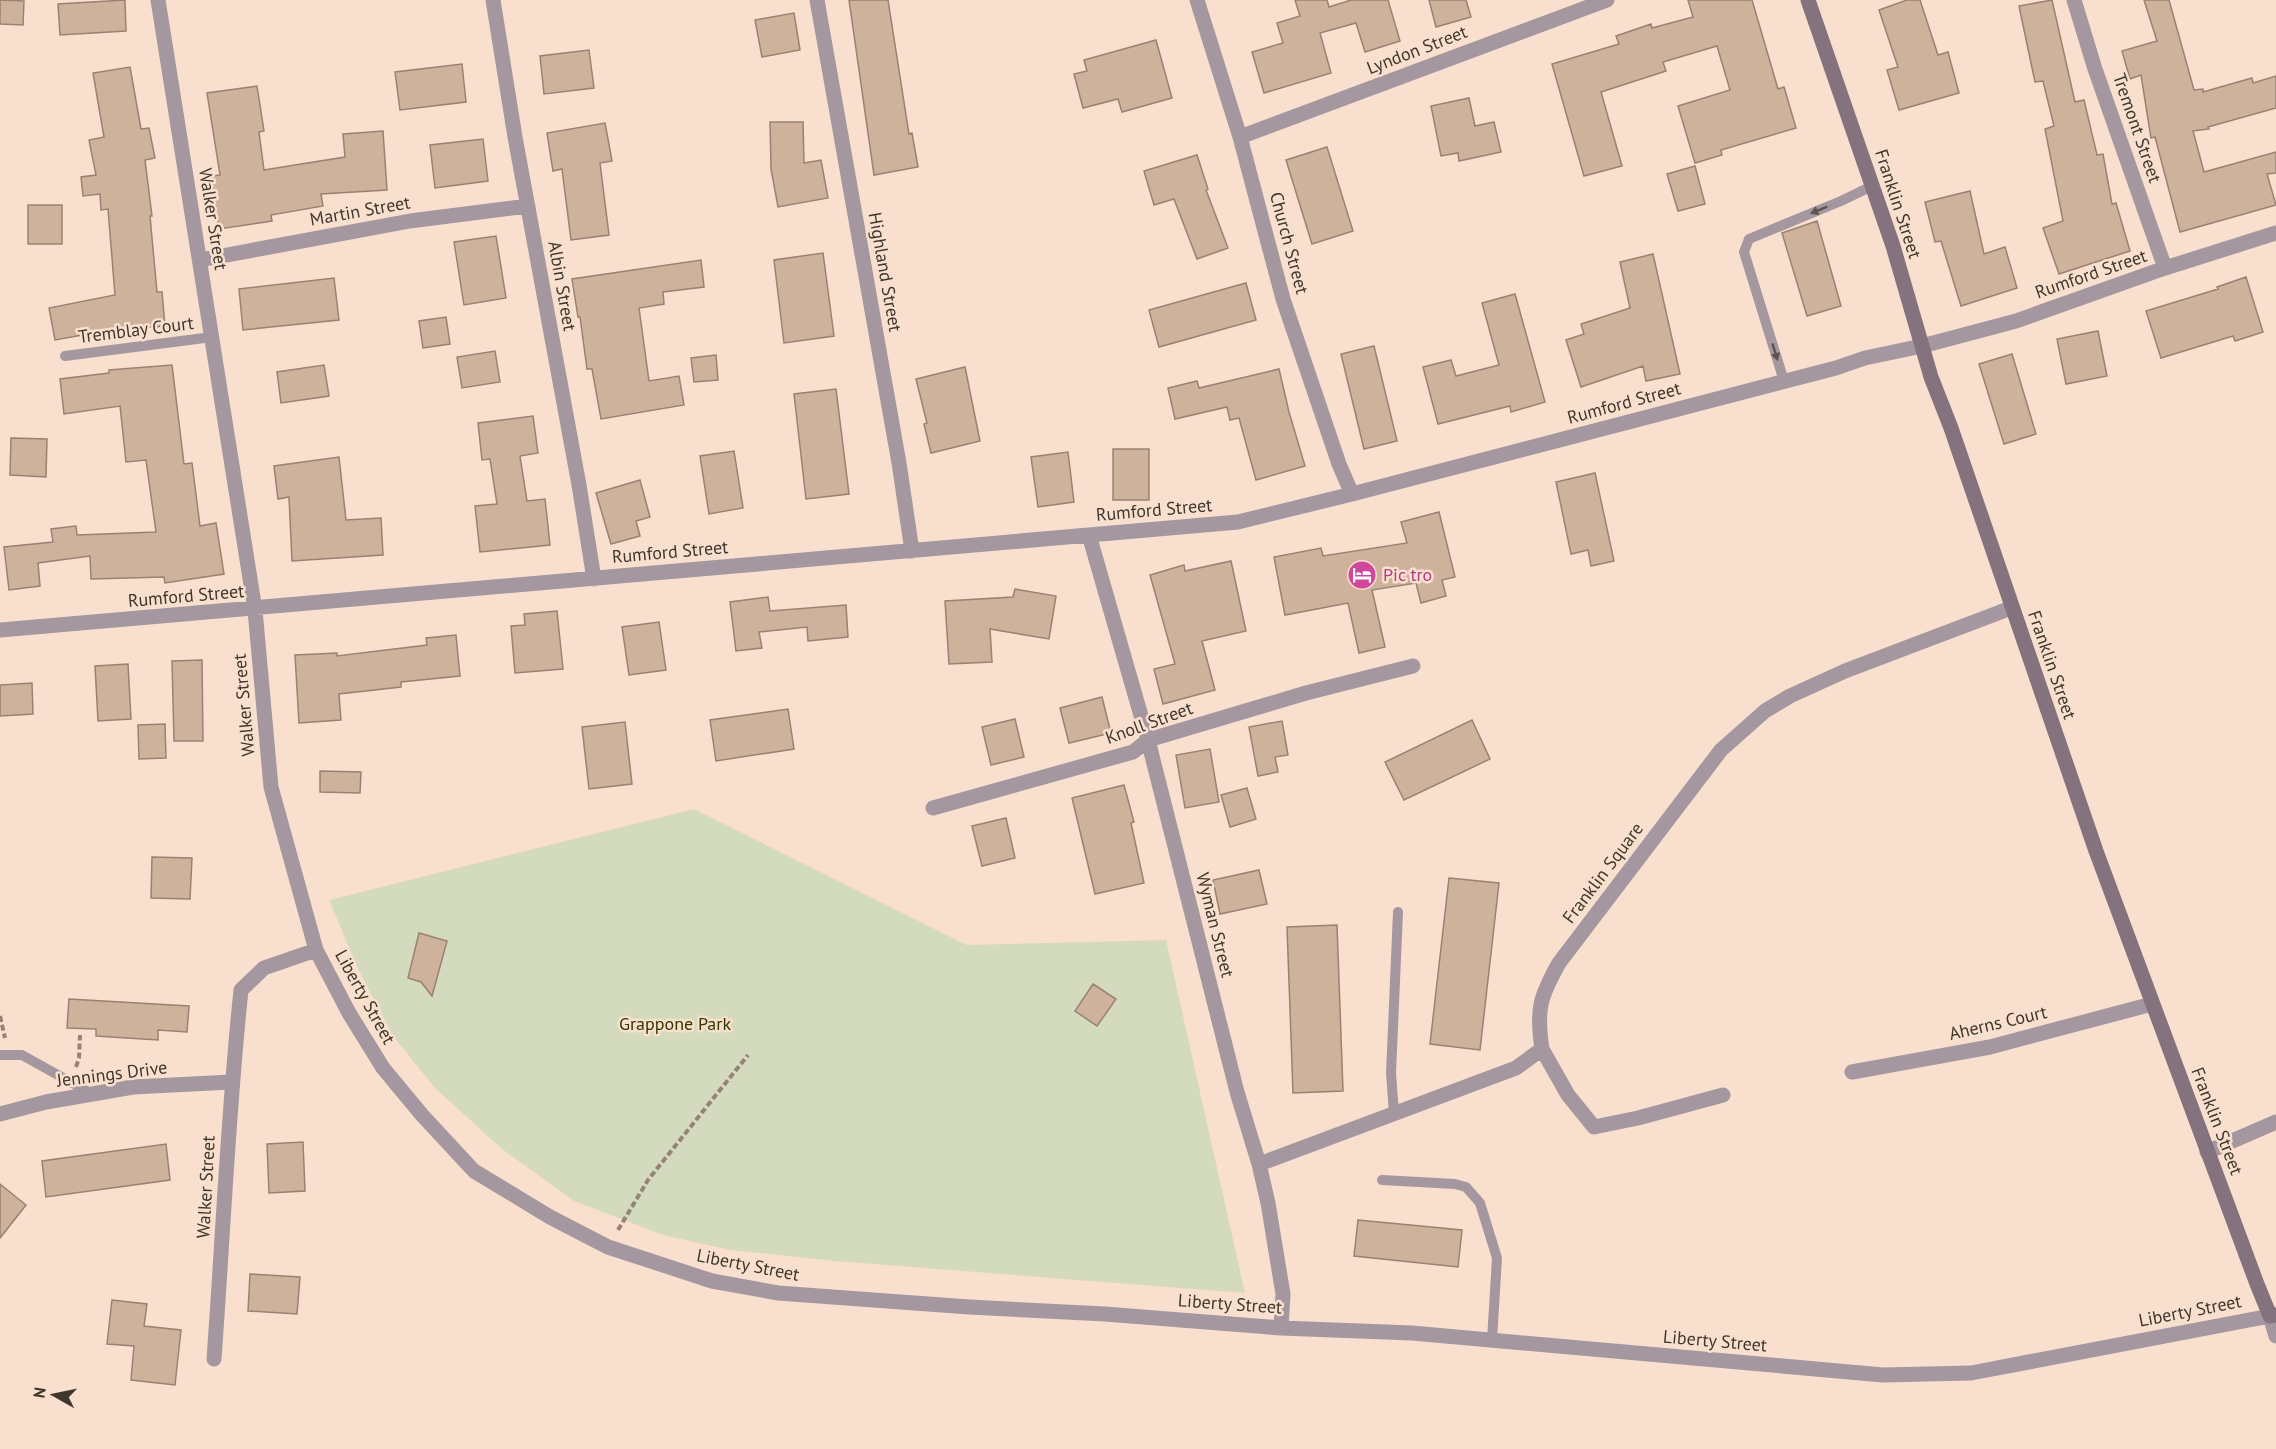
<svg xmlns="http://www.w3.org/2000/svg" width="2276" height="1449" viewBox="0 0 2276 1449" font-family="'PT Sans',sans-serif">
  <style>
    .green { fill: #d4dabd }
    .building { fill: #cfb29c; stroke: #998271; stroke-width: 1.5 }
    .lines { fill: none; stroke-linecap: round; stroke-linejoin: round }
    .path { stroke: #948477; stroke-width: 4; stroke-dasharray: 6 3; stroke-linecap: butt }
    .lane { stroke: #a597a0; stroke-width: 10 }
    .street { stroke: #a597a0; stroke-width: 15 }
    .secondary { stroke: #85727f; stroke-width: 15 }
    .oneway { fill: #5e5350 }
    .labels { text-anchor: middle; stroke-width: 5; stroke-linejoin: round; paint-order: stroke }
    .street-label { font-size: 18px; fill: #3f362e; stroke: #f9e0ce }
    .hotel-label { font-size: 18px; fill: #b23c85; stroke: #f9e0ce; text-anchor: start }
    .park-label { font-size: 18px; fill: #313800; stroke: #f9e0ce }
  </style>
  <rect width="100%" height="100%" fill="#f9e0ce"/>
  <path class="green" d="M694,809l273,136 199,-5 79,353 -410,-32 -105,-11 -67,-15 -89,-34 -72,-52 -67,-61 -42,-52 -34,-65 -30,-71z"/>
  <path class="building" d="M0,0l24,1 -1,24 -23,-1z
    M125,0l1,31 -66,4 -2,-31z
    M849,0h39l21,134 3,-1 6,34 -44,8z
    M1295,0h32l2,7 22,-7h37l12,41 -35,11 -9,-29 -36,10 11,40 -67,20 -12,-41 31,-9 -6,-20 23,-7z
    M1429,0h37l5,17 -35,10z
    M1688,0h64l26,89 6,-2 12,41 -75,22 1,5 -27,8 -17,-57 52,-16 -13,-44 -54,16 3,9 -65,21 21,74 -38,10 -32,-112 67,-20 -3,-8 35,-12 1,4 41,-11z
    M1907,0h13l18,55 10,-3 11,41 -60,17 -12,-40 11,-3 -19,-57z
    M2052,0l23,102 9,-2 13,55 6,-1 9,50 4,-1 14,48 -71,23 -16,-46 20,-7 -18,-92 9,-3 -11,-45 -8,1 -16,-76z
    M2144,0h25l25,90 9,-1v3l49,-14 1,5 23,-7v32l-68,19 1,2 -16,2 11,41 72,-20v21l-9,1 9,31 -96,27 -25,-95 -4,1 -10,-63 -11,4 -8,-28 35,-10z
    M794,13l6,37 -38,7 -7,-37z
    M1156,40l16,58 -50,14 -4,-13 -35,9 -9,-34 13,-3 -3,-11z
    M589,50l5,38 -50,6 -4,-38z
    M462,64l4,38 -66,8 -5,-38z
    M130,67l11,62 8,-1 6,30 -10,2 7,56h-2l7,76h5l3,34 -60,5 -50,9 -6,-32 66,-13 -7,-86 -7,1 -1,-16 -17,2 -2,-19 15,-2 -7,-35 15,-3 -11,-64z
    M257,86l7,45 -5,1 5,38 81,-13 -2,-23 40,-3 4,59 -66,4 2,12 -52,9 1,6 -53,8 -8,-53 9,-1 -13,-82z
    M1469,98l6,28 19,-4 7,30 -42,9 -1,-8 -17,3 -10,-50z
    M770,122h33l1,41 17,-3 7,38 -50,9 -7,-38z
    M605,123l7,38 -12,2 9,72 -38,5 -9,-71 -9,2 -6,-38z
    M483,139l5,42 -53,7 -5,-43z
    M1327,147l26,84 -41,13 -26,-84z
    M1197,155l11,34 -2,1 22,58 -31,11 -23,-60 -20,6 -10,-34z
    M1695,166l10,38 -27,7 -11,-37z
    M1970,191l14,63 21,-7 12,41 -56,18 -20,-65 -6,1 -10,-40z
    M28,205h34v39h-34z
    M1817,221l24,85 -34,10 -25,-83z
    M496,236l10,62 -42,7 -10,-63z
    M823,253l11,83 -50,7 -10,-83z
    M1653,254l27,120 -34,7 -3,-15 -62,21 -15,-47 18,-6 -3,-10 49,-16 -10,-46z
    M701,260l3,27 -41,5 1,12 -25,4 10,73 30,-5 5,29 -83,14 -9,-50h-5l-7,-52h-2l-6,-38z
    M2246,277l17,55 -28,9 -2,-5 -72,22 -15,-47 72,-22 -1,-2z
    M334,278l5,42 -96,10 -4,-41z
    M1246,283l10,37 -97,27 -10,-37z
    M1515,294l30,108 -34,10 -1,-6 -72,18 -15,-57 28,-7 5,16 43,-11 -17,-62z
    M446,317l4,27 -27,4 -4,-27z
    M2098,331l9,45 -41,8 -9,-45z
    M1374,346l23,95 -33,8 -23,-95z
    M495,351l5,31 -38,6 -5,-31z
    M2012,354l24,80 -32,10 -25,-80z
    M716,355l2,25 -24,2 -3,-24z
    M172,365l12,99 8,-1 8,63 16,-3 8,51 -59,9 -1,-6 -73,2 -1,-23 -52,7 2,23 -31,4 -5,-43 49,-5 -2,-13 25,-3 1,9 79,-3 -10,-72 -20,2 -6,-56 -56,8 -4,-35 49,-6v-3z
    M324,365l5,31 -48,7 -4,-31z
    M965,367l15,74 -49,12 -7,-29 3,-1 -11,-44z
    M1279,369l10,43 16,54 -49,14 -17,-62 -9,2 -3,-13 -52,12 -7,-31 29,-7 2,7z
    M836,389l13,105 -43,5 -12,-105z
    M533,416l5,37 -18,3 7,45 18,-2 5,46 -70,7 -5,-46 22,-2 -7,-45 -8,1 -4,-37z
    M11,438l36,1 -1,38 -36,-2z
    M1113,449h36v51h-36z
    M734,451l9,57 -34,6 -9,-58z
    M1068,452l6,50 -36,5 -7,-50z
    M339,457l7,63 35,-2 2,37 -91,6 -3,-64 -11,2 -4,-33z
    M1595,473l19,88 -23,5 -3,-16 -17,4 -15,-72z
    M640,480l10,37 -14,4 4,15 -29,8 -15,-51z
    M1439,512l16,65 -13,3 4,16 -25,7 -5,-20 -44,7 13,57 -26,6 -11,-50 -63,12 -11,-58 47,-9 2,8 84,-13 -6,-21z
    M1231,561l15,70 -44,10 13,49 -52,14 -9,-35 21,-5 -25,-89 34,-10 1,6z
    M1015,589l41,7 -7,43 -59,-10 2,33 -43,2 -4,-63 68,-4z
    M768,597l2,14 76,-6 2,32 -40,4 -1,-14 -48,5 3,16 -26,3 -6,-49z
    M557,611l6,58 -48,4 -4,-47 14,-1 -1,-11z
    M659,622l7,48 -37,5 -7,-48z
    M456,635l4,41 -59,6v5l-62,7 2,26 -42,3 -4,-68 42,-2v3l90,-11 -1,-7z
    M202,660l1,81h-29l-2,-80z
    M128,664l3,55 -33,2 -3,-55z
    M32,683l1,31 -33,2v-31z
    M1102,697l9,36 -42,10 -9,-35z
    M788,709l6,40 -78,12 -6,-41z
    M1015,719l9,38 -33,8 -9,-38z
    M1472,720l18,39 -86,41 -19,-38z
    M1282,721l6,34 -13,2 3,15 -20,4 -9,-49z
    M625,722l7,62 -43,5 -7,-62z
    M165,724l1,34 -27,1 -1,-34z
    M1210,749l9,53 -34,6 -9,-53z
    M320,771l41,1 -1,21 -40,-1z
    M1124,785l10,37 -3,1 13,60 -49,11 -23,-96z
    M1247,788l9,31 -26,8 -9,-32z
    M1006,818l9,40 -33,8 -10,-40z
    M152,857l40,1 -2,41 -39,-1z
    M1259,870l8,34 -47,10 -7,-34z
    M1449,878l50,5 -19,167 -50,-6z
    M1337,925l6,166 -50,2 -6,-166z
    M419,933l28,8 -15,55 -11,-14 -13,-4z
    M1093,984l23,15 -19,27 -22,-15z
    M69,999l120,7 -2,26 -29,-2v10l-62,-4v-7l-29,-1z
    M303,1142l2,49 -36,2 -2,-49z
    M166,1144l4,36 -124,17 -4,-36z
    M0,1184l26,21 -26,33z
    M1358,1220l104,10 -4,37 -104,-11z
    M250,1274l50,3 -3,37 -49,-3z
    M112,1300l35,4 -3,22 37,4 -6,55 -44,-5 3,-34 -27,-2z"/>
  <g class="lines">
    <path class="path" d="M0,1016l5,22
      M76,1067l3,-9 1,-23
      M618,1230l30,-50 100,-125"/>
    <path class="lane" d="M65,356l147,-19
      M1784,381l-40,-129 5,-13 92,-38 31,-15
      M0,1055h22l70,39
      M1394,1114l-3,-41 7,-161
      M1382,1180l73,4 11,3 14,16 17,55 -5,82"/>
    <path class="street" d="M158,0l97,610 16,177 45,163 33,63 34,55 39,47 52,56 76,46 58,30 104,34 66,12 191,14 136,7 176,14 131,5 471,42 88,-2 299,-57 6,20
      M493,0l22,137 64,348 15,94
      M817,0l82,463 13,88
      M1197,0l43,137 43,162 56,165 13,30
      M2074,0l21,69 70,199
      M1240,137l367,-137
      M200,260l210,-39 118,-15
      M1089,535l59,205 89,352 22,72 9,39 15,91 -2,34
      M0,630l1238,-108 114,-28 484,-126 29,-10 57,-12 94,-25 149,-53 111,-35
      M933,808l200,-56 15,-12 158,-47 107,-27
      M1542,1049l26,46 26,32 44,-9 85,-23
      M1852,1072l138,-25 162,-43
      M0,1114l46,-12 87,-15 98,-5
      M2207,1152l69,-30
      M1259,1164l257,-96 26,-19c-6,-40 -2,-52 17,-86l162,-213 44,-39 25,-15 55,-25 166,-63
      M214,1359c9,-123 14,-247 27,-369l23,-22 52,-18"/>
    <path class="secondary" d="M1808,0l85,246 38,131 20,51 145,423 161,433 13,32 6,-1"/>
  </g>
  <defs><path id="oneway-solid" d="M-6-.8H1V-3.2L6.5 0L1 3.2V.8H-6Z" transform="scale(1.5)"/></defs>
  <g class="oneway">
    <use href="#oneway-solid" transform="translate(1819 210) rotate(158)"/>
    <use href="#oneway-solid" transform="translate(1775 352) rotate(73)"/>
  </g>
  <defs>
    <g id="hotel-disc" transform="scale(1.5)"><circle r="9.5" fill="#d1479c" stroke="#f9e0ce"/><path d="M-6-4.5h1.5V1H6V5H4.5V3h-9V5H-6ZM-4 0a1.8 1.8 0 1 1 3.6 0ZM.5 0V-2.5h3Q6-2.5 6 0Z" fill="#fff"/></g>
  </defs>
  <g fill-rule="evenodd">
    <use href="#hotel-disc" x="1362" y="575"/>
  </g>
  <g class="labels">
    <g class="street-label">
      <text transform="translate(1417 50) rotate(-21)" y="6">Lyndon Street</text>
      <text transform="translate(2137 128) rotate(71)" y="6">Tremont Street</text>
      <text transform="translate(1898 204) rotate(72)" y="6">Franklin Street</text>
      <text transform="translate(360 211) rotate(-10)" y="6">Martin Street</text>
      <text transform="translate(213 219) rotate(81)" y="6">Walker Street</text>
      <text transform="translate(1289 243) rotate(75)" y="6">Church Street</text>
      <text transform="translate(885 272) rotate(80)" y="6">Highland Street</text>
      <text transform="translate(2091 274) rotate(-19)" y="6">Rumford Street</text>
      <text transform="translate(562 286) rotate(80)" y="6">Albin Street</text>
      <text transform="translate(136 330) rotate(-7)" y="6">Tremblay Court</text>
      <text transform="translate(1624 403) rotate(-15)" y="6">Rumford Street</text>
      <text transform="translate(1154 510) rotate(-5)" y="6">Rumford Street</text>
      <text transform="translate(670 552) rotate(-5)" y="6">Rumford Street</text>
      <text transform="translate(186 596) rotate(-5)" y="6">Rumford Street</text>
      <text transform="translate(2052 665) rotate(71)" y="6">Franklin Street</text>
      <text transform="translate(244 705) rotate(-95)" y="6">Walker Street</text>
      <text transform="translate(1149 723) rotate(-20)" y="6">Knoll Street</text>
      <text transform="translate(1603 873) rotate(-53)" y="6">Franklin Square</text>
      <text transform="translate(1215 925) rotate(76)" y="6">Wyman Street</text>
      <text transform="translate(365 997) rotate(61)" y="6">Liberty Street</text>
      <text transform="translate(1998 1023) rotate(-13)" y="6">Aherns Court</text>
      <text transform="translate(112 1074) rotate(-7)" y="6">Jennings Drive</text>
      <text transform="translate(2217 1121) rotate(69)" y="6">Franklin Street</text>
      <text transform="translate(206 1187) rotate(-87)" y="6">Walker Street</text>
      <text transform="translate(748 1265) rotate(11)" y="6">Liberty Street</text>
      <text transform="translate(1230 1304) rotate(4)" y="6">Liberty Street</text>
      <text transform="translate(2190 1311) rotate(-11)" y="6">Liberty Street</text>
      <text transform="translate(1715 1341) rotate(5)" y="6">Liberty Street</text>
    </g>
    <g class="hotel-label">
      <text x="1383" y="581">Pic tro</text>
    </g>
    <g class="park-label">
      <text x="675" y="1030">Grappone Park</text>
    </g>
  </g>
  <g transform="translate(54 1395) rotate(279)" stroke="#f9e0ce" stroke-width="4.5" paint-order="stroke">
  <path d="M0-4.5L10 22L0 15L-10 22Z" fill="#3f362e"/>
  <text y="-9" font-size="16" font-weight="bold" text-anchor="middle" fill="#3f362e">N</text>
  </g>
</svg>
